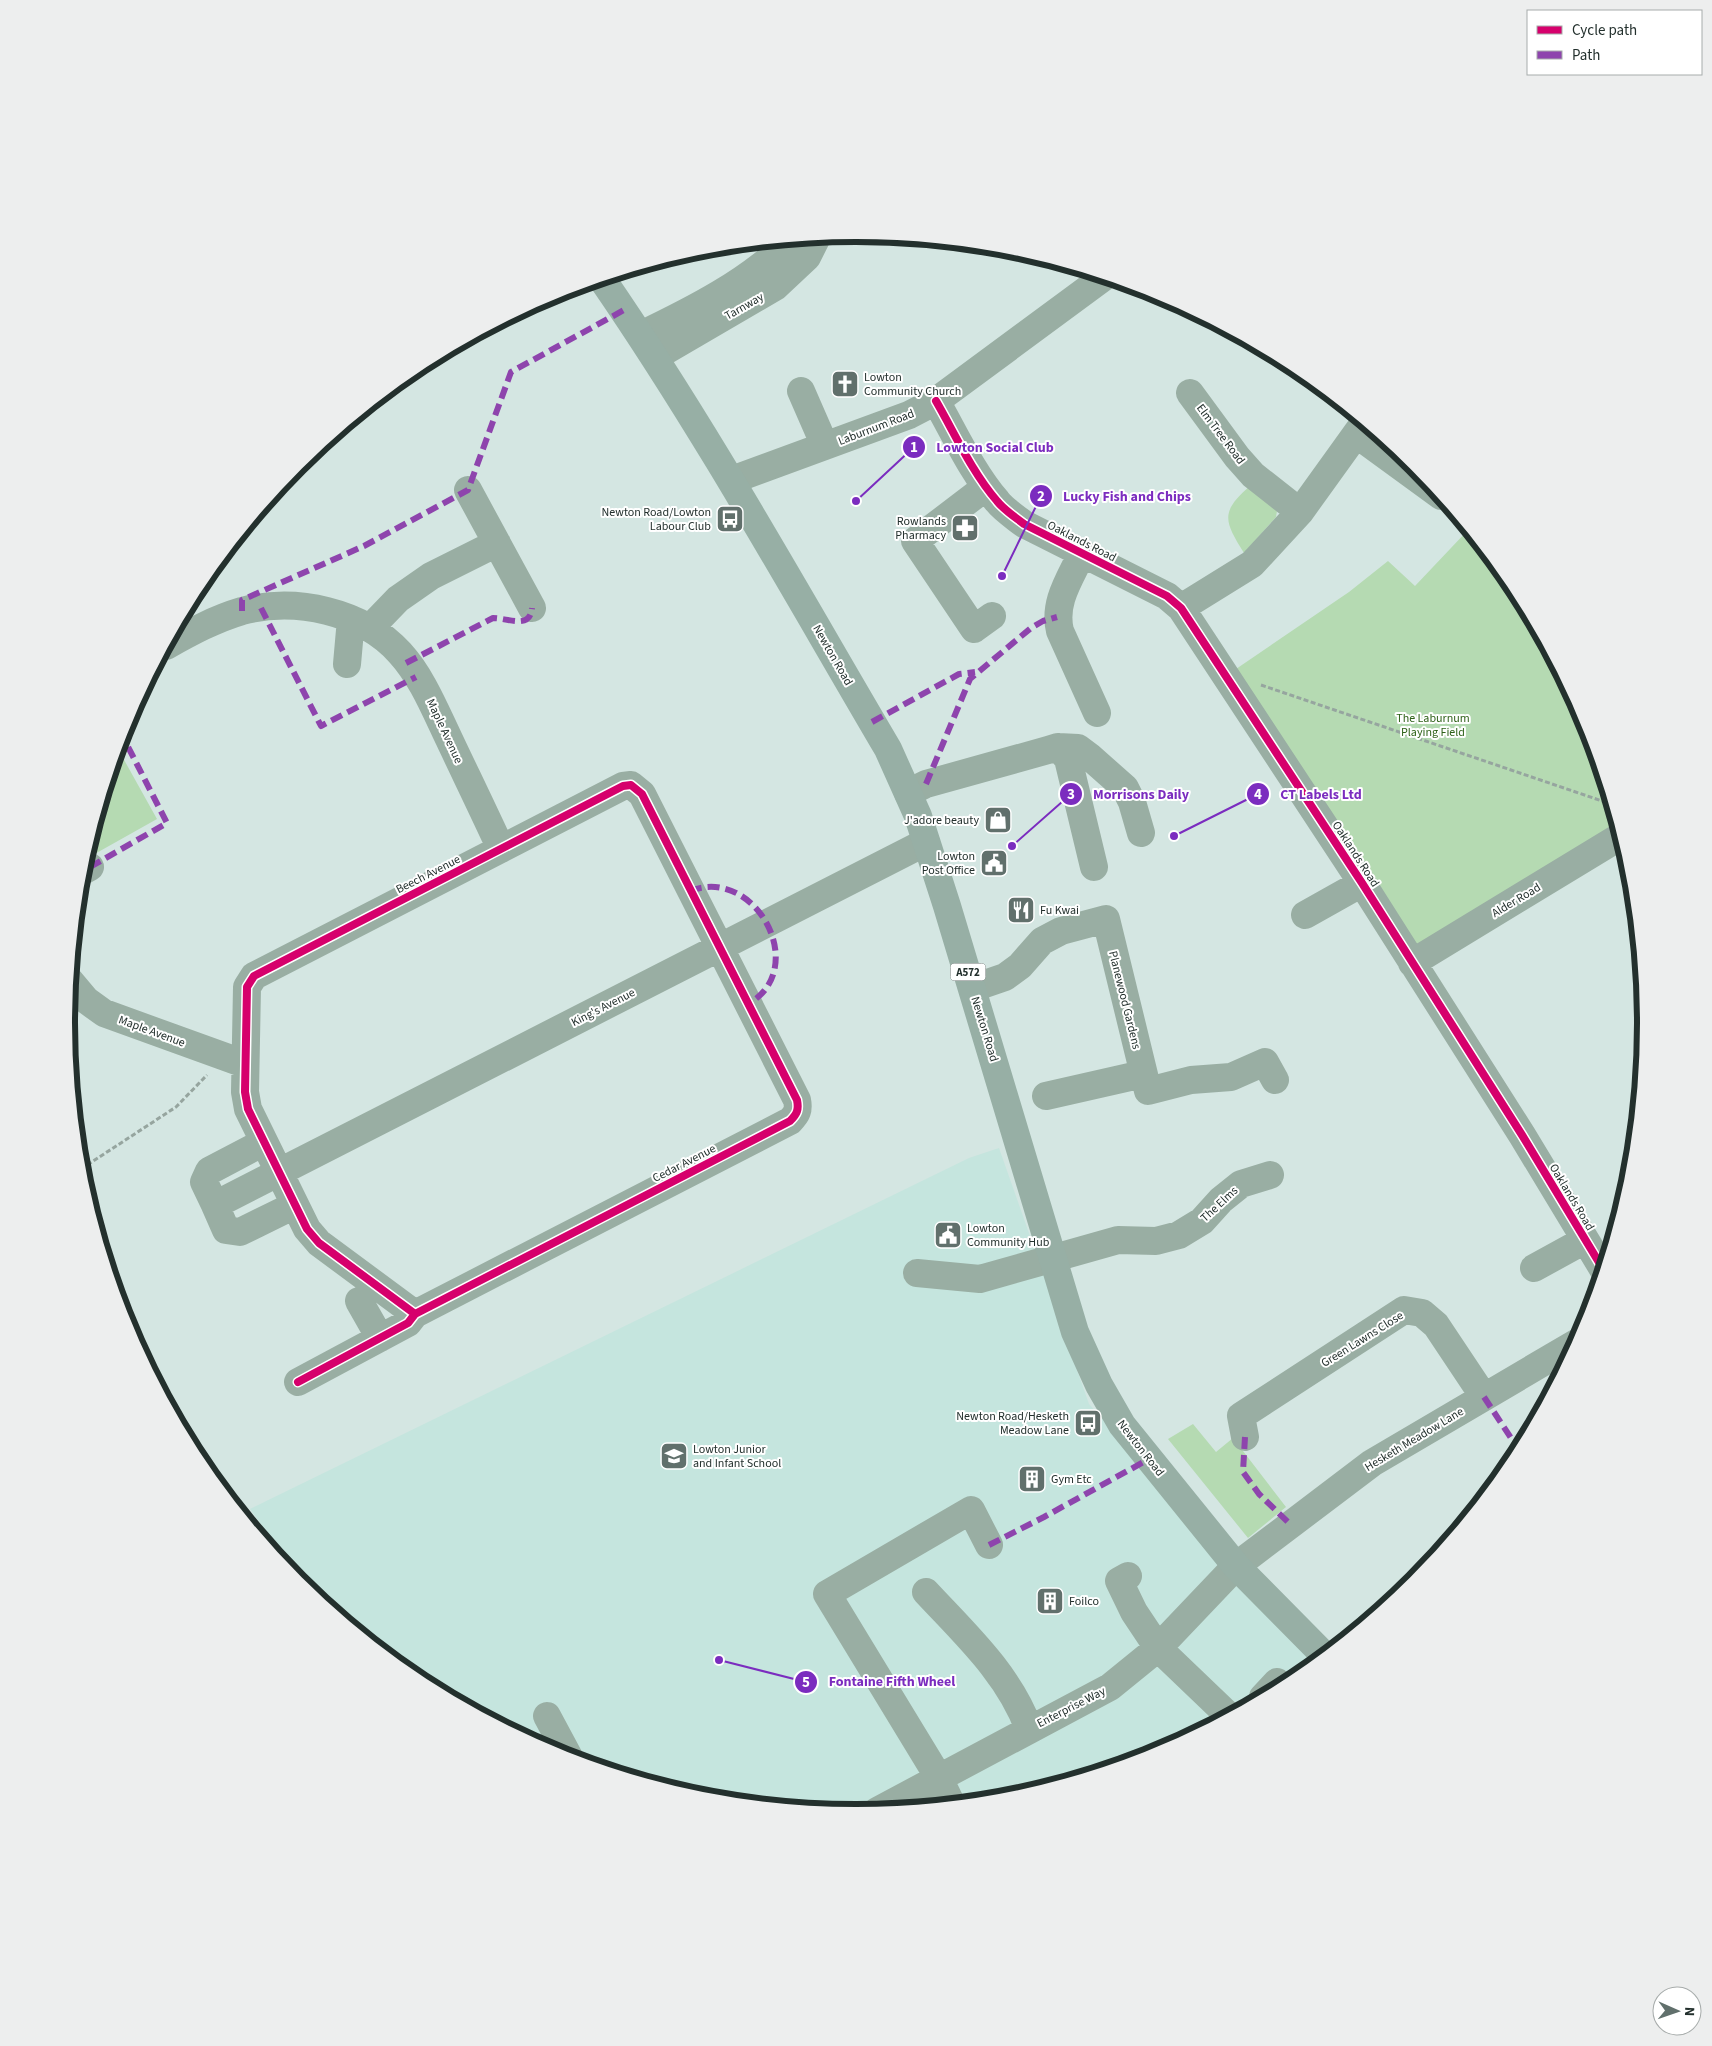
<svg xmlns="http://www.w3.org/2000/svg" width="1712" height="2046" viewBox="0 0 1712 2046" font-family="'Source Sans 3',sans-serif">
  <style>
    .built { fill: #c5e5de }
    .green { fill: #b5dab2 }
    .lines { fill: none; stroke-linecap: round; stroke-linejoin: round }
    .path { stroke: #96a59f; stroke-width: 3; stroke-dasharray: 5 2.5; stroke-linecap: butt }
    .minor { stroke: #99aea3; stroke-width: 28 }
    .major { stroke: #97afa5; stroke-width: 28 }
    .quiet { stroke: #8e44ad; stroke-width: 6; stroke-dasharray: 12 6; stroke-linecap: butt }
    .cycleway-casing { stroke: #fff; stroke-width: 11 }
    .cycleway { stroke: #d6006c; stroke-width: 8 }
    .labels { text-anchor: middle; stroke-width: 4; stroke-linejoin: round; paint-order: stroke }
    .shield { fill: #fff; stroke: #656e6c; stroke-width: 1 }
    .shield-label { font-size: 11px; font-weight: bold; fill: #23302d }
    .street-label { font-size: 12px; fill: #23302d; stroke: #fff }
    .poi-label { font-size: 12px; fill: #23302d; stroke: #fff; text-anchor: start }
    .park-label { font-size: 12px; fill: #2f6219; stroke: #fff }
    .rim { fill: none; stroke: #23302d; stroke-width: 6 }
    .leader { fill: none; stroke: #7b2cbf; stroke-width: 2 }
    .callout-dot { fill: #7b2cbf; stroke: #fff; stroke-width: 2 }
    .mark-label { font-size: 15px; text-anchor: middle; font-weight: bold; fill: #fff }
    .callout-label { font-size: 14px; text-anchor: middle; font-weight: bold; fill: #7b2cbf; stroke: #fff; stroke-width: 4; stroke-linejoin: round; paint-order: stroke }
  </style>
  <rect width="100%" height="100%" fill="#d4e6e2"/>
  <path class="built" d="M999,1148l90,256 231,255 -25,21 -137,73 -148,45 -154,15 -154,-15 -148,-45 -137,-74 -108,-88 -59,-82 719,-351z"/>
  <path class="green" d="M1250,486l27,25 -1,6 -32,36c-20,-32 -24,-41 6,-67z
    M1468,530l45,54 73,137 33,108 -207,119 -176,-279 113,-77 39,-31 27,25z
    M118,749l39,70 -73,41z
    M1193,1424l23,28 17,-14 53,69 -38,31 -80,-99z"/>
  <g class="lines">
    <path class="path" d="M1261,685l350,119
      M81,1169l95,-62 31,-32"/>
    <path class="minor" d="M641,335c50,-24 110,-54 149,-95
      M655,357l120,-70 32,-30 10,-20
      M801,391l24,55
      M1190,393l47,64 16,18 47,37
      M936,401c19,33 36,71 61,100 7,9 18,16 27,23l143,72 14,12 181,275 160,252 81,134
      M1356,434l85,62
      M732,480l177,-65 27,-14 168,-124
      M986,487l-71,54 59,88 18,-13
      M468,490l64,118
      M1082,553c-12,26 -29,49 -22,78l37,82
      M1181,608l71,-44 48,-52 64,-89
      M370,628l28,-29 33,-23 66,-33
      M166,646c25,-14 49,-27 76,-35 54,-14 120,0 158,42 22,24 35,57 49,86 17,36 35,73 52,110
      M347,664l4,-45
      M1058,747l10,12 26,108
      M908,793l18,-9 122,-34 10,-3 20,1 12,9 35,31 7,14 9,31
      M81,872l9,-5
      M1305,915l57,-32
      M1412,963l209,-127
      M70,981l16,19 18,13 141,51
      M973,988l32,-11 15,-11 22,-25 19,-10 45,-12 42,172 43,-11 40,-3 34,-15 10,18
      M1046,1096l97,-22
      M215,1205l-11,-23 5,-11 55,-29
      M295,1205l-55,27 -14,-2 -11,-25 711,-363
      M1534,1268l51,-28
      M917,1273l63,6 138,-39 38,1 23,-6 23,-14 19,-21 20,-16 29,-9
      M359,1301l21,37
      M298,1382l110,-59 7,-9 375,-193c7,-7 9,-11 7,-21l-155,-306 -11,-9 -8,1 -369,190 -7,11 -2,105 3,17 59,120 12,14 96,71
      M1245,1437l-4,-21 163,-106 18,3 14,12 48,72
      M1128,1576l-9,5 15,31 24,36 70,67
      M926,1592c39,42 83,82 103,137
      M1263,1697l14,-15
      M547,1716l22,41
      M951,1803l-12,-25 -112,-184 144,-84 18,35
      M877,1811l233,-124 48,-39 78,-82 136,-103 204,-120"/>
    <path class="major" d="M602,279c104,151 193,312 286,470l30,67 29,90 128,426 24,53 23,40 114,141 88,89"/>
    <path class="quiet" d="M261,608l60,118 95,-49
      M242,611v-11l122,-54 104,-56 43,-118 113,-62
      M406,663l87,-45c15,0 37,12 39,-10
      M872,722l87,-48 16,-2
      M926,784l44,-105 61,-51 12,-7 14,-4
      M90,867l77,-44 -45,-88
      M690,891c66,-26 121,78 58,113
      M1484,1397l35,53
      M1245,1437l-2,35 16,22 32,31
      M989,1545l55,-28 105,-58"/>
    <g class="cycleway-casing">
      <path id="cycleway" d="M936,401c19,33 36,71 61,100 7,9 18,16 27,23l143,72 14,12 181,275 160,252 81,134
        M298,1382l110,-59 7,-9 375,-193c7,-7 9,-11 7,-21l-155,-306 -11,-9 -8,1 -369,190 -7,11 -2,105 3,17 59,120 12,14 96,71"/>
    </g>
    <use href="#cycleway" class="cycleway"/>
  </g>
  <defs>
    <g id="church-square" transform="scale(1.4375)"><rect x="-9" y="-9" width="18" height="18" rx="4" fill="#61706c" stroke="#fff"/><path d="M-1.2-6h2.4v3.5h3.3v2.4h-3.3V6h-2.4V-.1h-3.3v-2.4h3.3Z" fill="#fff"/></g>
    <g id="bus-square" transform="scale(1.4375)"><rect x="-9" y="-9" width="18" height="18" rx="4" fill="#61706c" stroke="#fff"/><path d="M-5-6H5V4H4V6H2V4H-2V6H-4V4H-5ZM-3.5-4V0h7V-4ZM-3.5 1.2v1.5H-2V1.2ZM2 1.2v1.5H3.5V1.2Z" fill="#fff"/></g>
    <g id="pharmacy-square" transform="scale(1.4375)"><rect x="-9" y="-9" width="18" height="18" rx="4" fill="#61706c" stroke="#fff"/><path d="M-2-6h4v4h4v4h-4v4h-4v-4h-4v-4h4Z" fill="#fff"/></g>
    <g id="shop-square" transform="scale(1.4375)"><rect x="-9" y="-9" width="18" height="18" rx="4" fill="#61706c" stroke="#fff"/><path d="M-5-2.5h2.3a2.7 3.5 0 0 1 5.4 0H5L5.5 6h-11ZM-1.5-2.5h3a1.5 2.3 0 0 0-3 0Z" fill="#fff"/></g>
    <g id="civic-square" transform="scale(1.4375)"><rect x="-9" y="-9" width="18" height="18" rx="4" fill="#61706c" stroke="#fff"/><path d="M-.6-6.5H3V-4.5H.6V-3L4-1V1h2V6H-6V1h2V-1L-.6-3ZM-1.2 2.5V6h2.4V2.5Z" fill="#fff"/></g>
    <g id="restaurant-square" transform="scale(1.4375)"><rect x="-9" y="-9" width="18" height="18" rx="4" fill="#61706c" stroke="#fff"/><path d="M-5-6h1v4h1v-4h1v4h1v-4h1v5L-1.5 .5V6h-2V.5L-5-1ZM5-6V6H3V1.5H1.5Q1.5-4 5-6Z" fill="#fff"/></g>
    <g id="school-square" transform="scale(1.4375)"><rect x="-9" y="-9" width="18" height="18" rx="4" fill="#61706c" stroke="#fff"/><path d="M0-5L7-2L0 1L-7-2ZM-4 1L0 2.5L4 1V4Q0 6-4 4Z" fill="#fff"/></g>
    <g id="building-square" transform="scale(1.4375)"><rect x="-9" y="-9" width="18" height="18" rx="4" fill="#61706c" stroke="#fff"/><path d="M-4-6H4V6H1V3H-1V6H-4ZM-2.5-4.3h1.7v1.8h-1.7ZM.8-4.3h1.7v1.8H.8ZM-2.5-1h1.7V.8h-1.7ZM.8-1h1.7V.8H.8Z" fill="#fff"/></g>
  </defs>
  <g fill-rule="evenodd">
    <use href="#church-square" x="845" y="384"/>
    <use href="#bus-square" x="730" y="519"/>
    <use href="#pharmacy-square" x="965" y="528"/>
    <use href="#shop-square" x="998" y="820"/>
    <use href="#civic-square" x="994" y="863"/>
    <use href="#restaurant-square" x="1021" y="910"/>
    <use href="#civic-square" x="948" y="1235"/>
    <use href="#bus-square" x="1088" y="1423"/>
    <use href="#school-square" x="674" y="1456"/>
    <use href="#building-square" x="1032" y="1479"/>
    <use href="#building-square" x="1050" y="1601"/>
  </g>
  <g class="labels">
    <rect class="shield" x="950.5" y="963.5" width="35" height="17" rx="4"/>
    <g class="shield-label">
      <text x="968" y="976">A572</text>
    </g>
    <g class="street-label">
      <text transform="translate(744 306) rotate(-30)" y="4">Tarnway</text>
      <text transform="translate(876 427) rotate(-21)" y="4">Laburnum Road</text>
      <text transform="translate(1221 434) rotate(53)" y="4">Elm Tree Road</text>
      <text transform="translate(1082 541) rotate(27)" y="4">Oaklands Road</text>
      <text transform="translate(833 655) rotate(60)" y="4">Newton Road</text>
      <text transform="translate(445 731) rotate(65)" y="4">Maple Avenue</text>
      <text transform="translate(1356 854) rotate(57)" y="4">Oaklands Road</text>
      <text transform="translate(428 874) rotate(-27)" y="4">Beech Avenue</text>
      <text transform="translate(1516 900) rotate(-31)" y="4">Alder Road</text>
      <text transform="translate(1125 1000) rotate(76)" y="4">Planewood Gardens</text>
      <text transform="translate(603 1007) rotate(-27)" y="4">King's Avenue</text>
      <text transform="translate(985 1029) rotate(73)" y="4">Newton Road</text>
      <text transform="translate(152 1031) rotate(20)" y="4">Maple Avenue</text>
      <text transform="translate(684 1163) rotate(-27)" y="4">Cedar Avenue</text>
      <text transform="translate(1572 1197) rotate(59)" y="4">Oaklands Road</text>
      <text transform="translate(1219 1204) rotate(-43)" y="4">The Elms</text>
      <text transform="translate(1362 1339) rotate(-32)" y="4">Green Lawns Close</text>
      <text transform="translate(1414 1439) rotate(-31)" y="4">Hesketh Meadow Lane</text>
      <text transform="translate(1141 1448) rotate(52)" y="4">Newton Road</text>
      <text transform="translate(1071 1707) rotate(-27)" y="4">Enterprise Way</text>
    </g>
    <g class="poi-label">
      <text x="864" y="381">Lowton<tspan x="864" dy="14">Community Church</tspan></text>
      <text x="711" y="516" text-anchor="end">Newton Road/Lowton<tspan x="711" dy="14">Labour Club</tspan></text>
      <text x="946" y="525" text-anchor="end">Rowlands<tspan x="946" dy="14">Pharmacy</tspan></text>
      <text x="979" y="824" text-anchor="end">J'adore beauty</text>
      <text x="975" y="860" text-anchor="end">Lowton<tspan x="975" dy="14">Post Office</tspan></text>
      <text x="1040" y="914">Fu Kwai</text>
      <text x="967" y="1232">Lowton<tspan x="967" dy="14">Community Hub</tspan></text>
      <text x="1069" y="1420" text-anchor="end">Newton Road/Hesketh<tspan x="1069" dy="14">Meadow Lane</tspan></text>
      <text x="693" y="1453">Lowton Junior<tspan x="693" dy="14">and Infant School</tspan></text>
      <text x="1051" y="1483">Gym Etc</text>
      <text x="1069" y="1605">Foilco</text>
    </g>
    <g class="park-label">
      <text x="1433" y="722">The Laburnum<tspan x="1433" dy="14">Playing Field</tspan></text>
    </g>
  </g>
  <path d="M0 0H1712V2046H0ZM75 1023a781 781 0 1 1 1562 0a781 781 0 1 1-1562 0Z" fill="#edeeee" fill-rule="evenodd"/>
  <path class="rim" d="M75 1023a781 781 0 1 1 1562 0a781 781 0 1 1-1562 0Z"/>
  <path class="leader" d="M856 501L914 447M1002 576L1041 496M1012 846L1071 794M1174 836L1258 794M719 1660L806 1682"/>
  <g class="callout-dot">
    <circle cx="856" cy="501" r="5"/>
    <circle cx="1002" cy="576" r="5"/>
    <circle cx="1012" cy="846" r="5"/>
    <circle cx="1174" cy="836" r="5"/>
    <circle cx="719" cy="1660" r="5"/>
    <circle cx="914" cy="447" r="12"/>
    <circle cx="1041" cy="496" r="12"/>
    <circle cx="1071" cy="794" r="12"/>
    <circle cx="1258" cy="794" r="12"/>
    <circle cx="806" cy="1682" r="12"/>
  </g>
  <g class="mark-label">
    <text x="914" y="452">1</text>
    <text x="1041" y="501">2</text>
    <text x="1071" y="799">3</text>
    <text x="1258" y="799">4</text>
    <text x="806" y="1687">5</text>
  </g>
  <g class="callout-label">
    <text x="995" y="452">Lowton Social Club</text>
    <text x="1127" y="501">Lucky Fish and Chips</text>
    <text x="1141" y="799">Morrisons Daily</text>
    <text x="1321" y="799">CT Labels Ltd</text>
    <text x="892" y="1686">Fontaine Fifth Wheel</text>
  </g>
  <rect x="1527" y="10" width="175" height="65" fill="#ffffff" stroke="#a7acab"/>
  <rect x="1537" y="26" width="25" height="8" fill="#d6006c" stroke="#a7acab"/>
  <text x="1572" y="35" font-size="15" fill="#23302d">Cycle path</text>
  <rect x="1537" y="51" width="25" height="8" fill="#8e44ad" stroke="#a7acab"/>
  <text x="1572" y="60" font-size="15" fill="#23302d">Path</text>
  <g transform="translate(1677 2011) rotate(92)"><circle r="24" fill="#ffffff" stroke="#a7acab"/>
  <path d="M0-4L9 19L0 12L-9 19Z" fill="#61706c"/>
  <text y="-8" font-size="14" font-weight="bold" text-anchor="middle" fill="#23302d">N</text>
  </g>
</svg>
